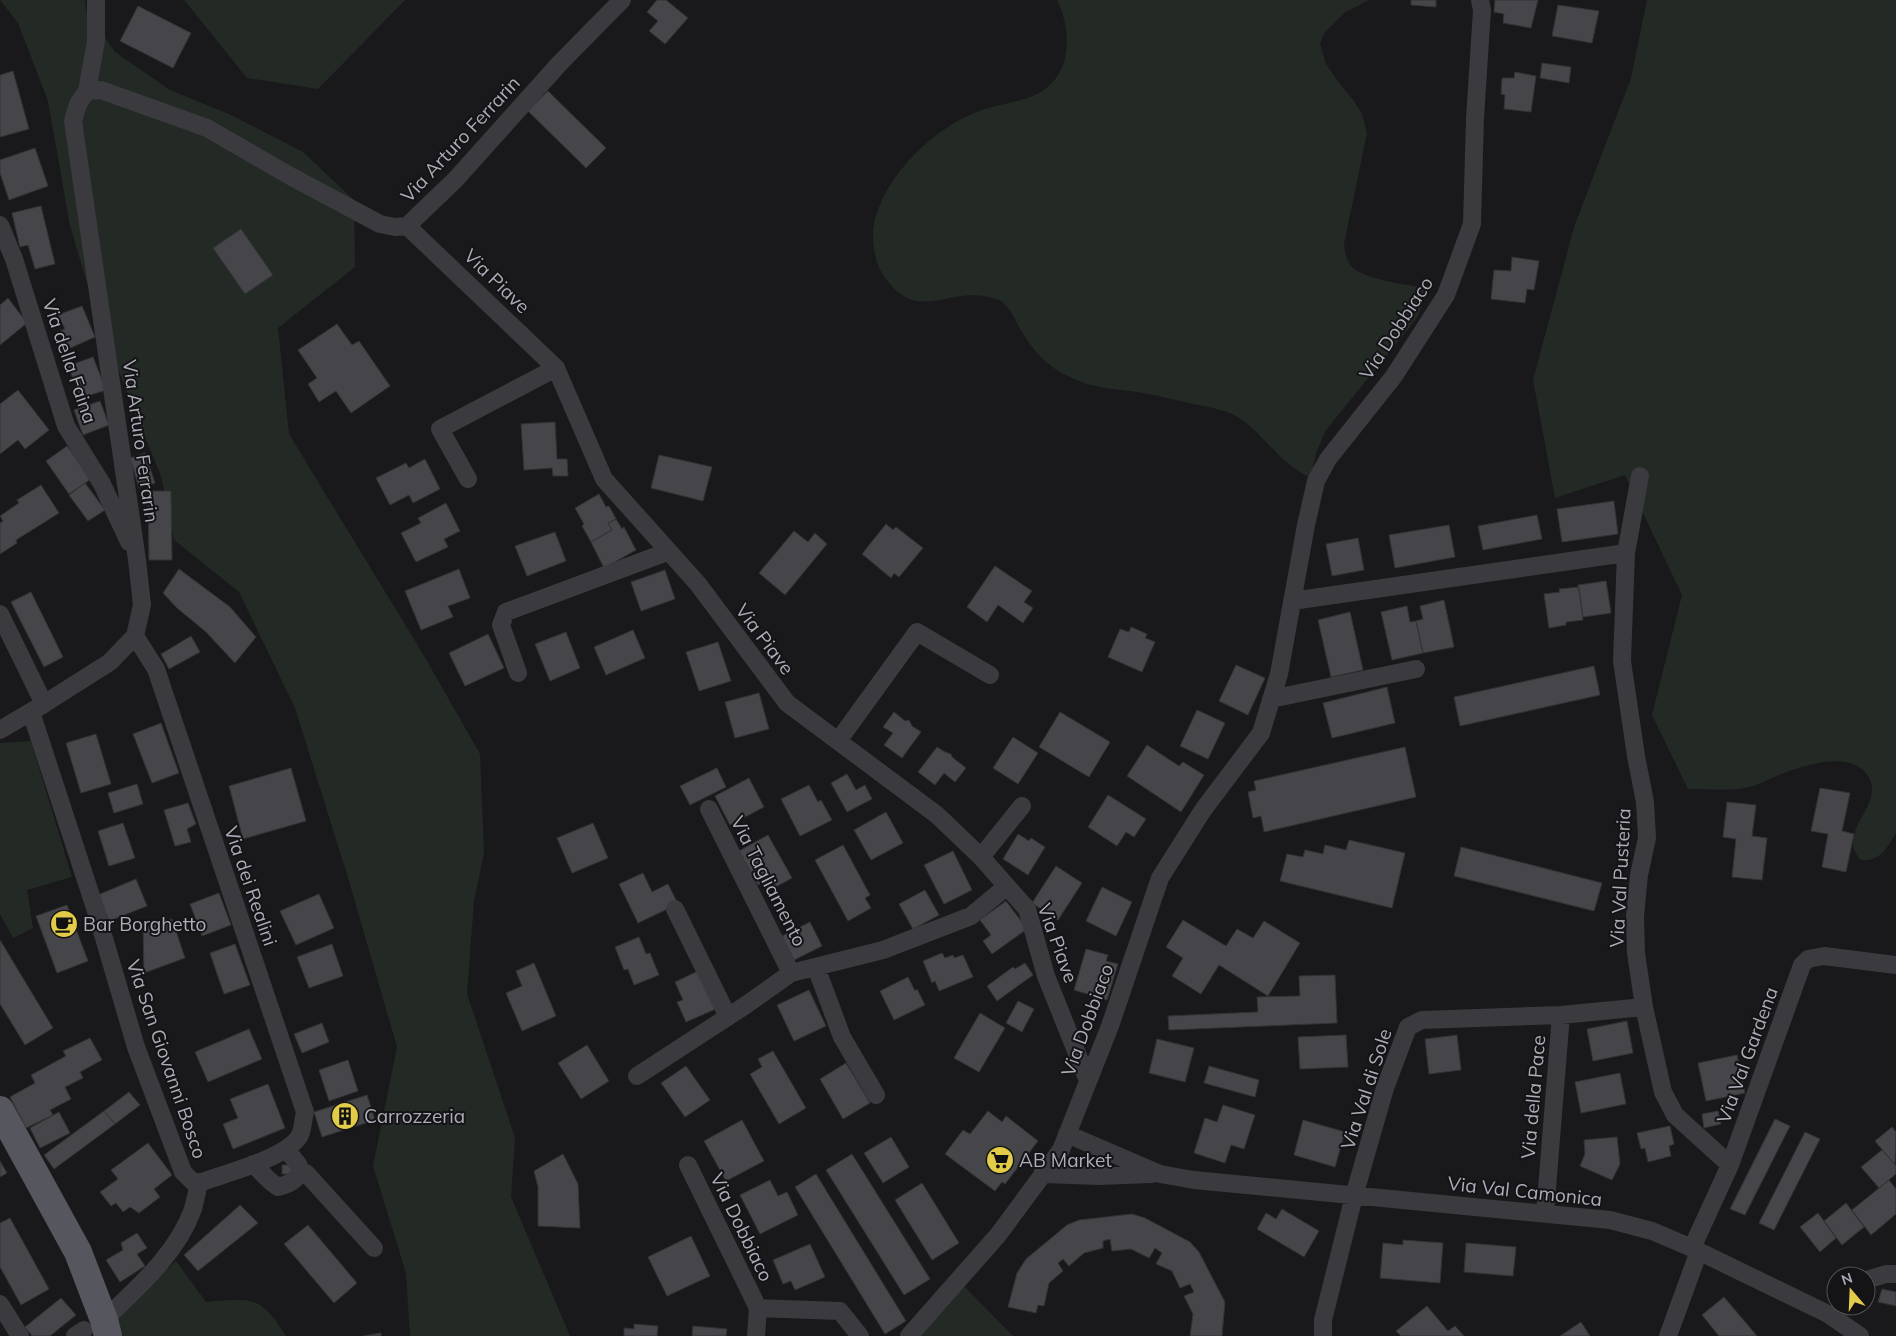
<svg xmlns="http://www.w3.org/2000/svg" width="1896" height="1336" viewBox="0 0 1896 1336" font-family="Mulish,sans-serif">
  <style>
    .green { fill: #232a25 }
    .building { fill: #46464a; stroke: #333336 }
    .lines { fill: none; stroke-linecap: round; stroke-linejoin: round }
    .minor { stroke: #3a3a3f; stroke-width: 18 }
    .primary { stroke: #56565e; stroke-width: 28 }
    .labels { text-anchor: middle; stroke-width: 4; stroke-linejoin: round; paint-order: stroke }
    .street-label { font-size: 19px; fill: #acadb9; stroke: #141315 }
    .poi-label { font-size: 19px; fill: #acadb9; stroke: #141315; text-anchor: start }
  </style>
  <rect width="100%" height="100%" fill="#19181a"/>
  <path class="green" d="M0,0h85l1,10 29,42 55,38 59,24 74,38 51,48 1,67 -77,61 11,106 134,220 57,100 4,99 -10,48 -7,93 48,144 -4,59 59,139h-160l-4,-63 -33,-107 24,-119 -48,-166 -54,-173 -56,-116 -65,-52 -13,-64 -31,-75 -44,-121 -16,-54 -22,-125 -30,-78z
    M181,0h224l-87,89 -71,-11 -62,-77z
    M1057,0h312l-25,13 -19,19 -5,12 6,20 13,19 15,18 8,13 5,19 -23,111c1,9 2,16 8,23 12,12 60,20 77,20l-12,31 -91,112 -10,23 -5,25c-32,-14 -47,-45 -75,-62 -13,-7 -29,-9 -43,-12 -18,-4 -37,-9 -56,-12 -22,-3 -45,-4 -65,-14 -25,-11 -40,-28 -53,-51 -5,-9 -9,-20 -18,-26 -4,-2 -12,-4 -17,-5 -38,-6 -65,23 -94,-12 -12,-14 -16,-27 -17,-45 -1,-50 54,-106 97,-124 21,-10 46,-11 67,-21 36,-18 35,-63 20,-94z
    M1647,0h249v833c-9,15 -16,29 -35,27 -26,-27 21,-53 9,-80 -13,-31 -62,-16 -86,-7 -12,4 -26,13 -39,15 -18,3 -39,1 -57,1l-36,-74 30,-120 -57,-120 -70,23 -22,-118 41,-153 57,-149z
    M31,741l41,136 -45,13 6,38 -20,10 -13,-24v-171z
    M176,1261l30,41c46,-4 54,-7 80,34h-169l-4,-17z
    M959,1281l54,55h-102z"/>
  <path class="building" d="M657,0h9l22,18 -23,26 -16,-13 9,-10 -11,-9z
    M1411,0h25v7l-25,-2z
    M1495,0h43l-7,28 -28,-5 1,-9 -10,-2z
    M1558,5l41,6 -7,32 -40,-7z
    M138,6l53,27 -18,35 -53,-27z
    M1542,63l29,4 -2,16 -29,-5z
    M13,71l16,58 -29,8v-62z
    M1515,72l21,4 -5,36 -27,-3 1,-14 -4,-1 1,-16h12z
    M548,91l58,57 -20,20 -58,-57z
    M35,148l13,38 -39,14 -9,-27v-13z
    M41,206l14,58 -20,5 -7,-24 -8,2 -8,-34z
    M241,229l32,46 -28,19 -32,-46z
    M1512,257l27,4 -5,29 -7,-1 -2,14 -34,-4 3,-29 17,1z
    M8,298l19,25 -27,22v-40z
    M82,306l13,31 -27,12 -8,-18 5,-2 -7,-14z
    M337,324l15,21 7,-4 31,45 -39,27 -15,-22 -17,11 -11,-18 9,-6 -19,-28z
    M93,357l13,33 -25,8 -13,-32z
    M18,390l31,40 -24,19 -7,-9 -18,14v-50z
    M100,401l9,24 -26,10 -9,-25z
    M555,422l2,37h10l1,17h-15l-1,-8 -28,2 -3,-46z
    M67,446l24,33 -22,15 -23,-33z
    M145,453l10,30 -16,5 -9,-30z
    M659,455l53,12 -9,34 -52,-13z
    M425,459l15,30 -27,14 -4,-8 -19,10 -14,-27 30,-15 3,5z
    M85,483l20,27 -17,11 -19,-26z
    M41,485l18,28 -43,27 1,3 -17,11v-31l3,-2 -3,-5 19,-13 -2,-3z
    M148,491h23l1,69h-23z
    M599,494l7,13 3,-1 7,13 -8,4 4,7 -21,12 -9,-16 2,-2 -9,-16z
    M1614,501l4,33 -56,8 -5,-33z
    M446,503l14,28 -16,8 4,8 -32,15 -15,-29 20,-10 -3,-5z
    M1537,515l5,24 -59,11 -5,-24z
    M616,519l6,10 2,-2 12,23 -32,18 -13,-26 21,-12 -4,-7z
    M886,524l7,6 3,-3 27,21 -24,29 -5,-4 -3,5 -29,-24z
    M1449,525l6,32 -60,11 -6,-33z
    M794,531l14,11 7,-9 12,11 -42,51 -26,-22z
    M555,532l11,29 -39,15 -12,-30z
    M1358,538l6,32 -32,6 -6,-32z
    M995,566l37,25 -8,11 9,6 -10,15 -25,-18 -11,17 -20,-15z
    M179,569l51,38 26,30 -21,26 -29,-31 -29,-24 -14,-15z
    M459,569l11,29 -22,8 5,11 -32,13 -16,-39z
    M665,570l10,29 -34,12 -10,-29z
    M1606,581l5,32 -28,4 -5,-32z
    M1579,587l4,33 -17,2v3l-17,3 -5,-34 16,-2 -1,-3z
    M31,592l32,65 -19,10 -33,-65z
    M1444,600l10,47 -31,6 -7,-32 7,-2 -3,-13z
    M1407,606l3,16 6,-1 7,32 -31,7 -11,-48z
    M1350,612l13,58 -32,7 -13,-57z
    M1131,627l16,7 -2,4 10,4 -13,30 -34,-15 12,-28 9,3z
    M633,630l12,28 -39,17 -12,-28z
    M566,632l14,36 -30,13 -15,-37z
    M488,634l16,34 -39,18 -16,-33z
    M191,636l9,16 -31,17 -8,-15z
    M718,642l13,39 -32,10 -13,-39z
    M1236,665l29,13 -17,37 -29,-14z
    M1594,666l6,29 -140,31 -6,-29z
    M1387,687l8,36 -63,15 -9,-35z
    M759,693l10,36 -34,9 -10,-36z
    M1197,710l28,13 -17,36 -28,-13z
    M894,712l11,9 4,-1 3,6 9,6 -19,26 -18,-13 9,-12 -10,-6z
    M1060,712l50,30 -21,35 -50,-30z
    M161,723l18,50 -27,10 -19,-49z
    M96,734l15,50 -30,9 -15,-50z
    M1013,737l25,16 -20,31 -25,-16z
    M1147,745l32,21 4,-4 21,13 -23,37 -54,-36z
    M937,747l8,5 6,2 1,3 14,11 -11,14 -11,-9 -9,12 -17,-13z
    M1405,747l11,50 -152,35 -3,-16 -8,2 -5,-26 8,-2 -2,-9z
    M291,768l15,53 -63,18 -14,-53z
    M717,768l9,19 -36,18 -10,-19z
    M847,774l9,16 9,-5 7,14 -25,13 -16,-29z
    M749,778l15,29 -34,18 -15,-29z
    M137,784l6,20 -29,9 -6,-20z
    M809,785l9,17 3,-2 11,20 -32,16 -19,-37z
    M1820,788l30,5 -8,38 12,3 -8,38 -24,-5 6,-33 -17,-3z
    M1108,795l38,24 -12,18 -8,-5 -9,14 -29,-19z
    M1727,802l29,3 -4,31 15,2 -5,42 -30,-3 4,-38 -13,-2z
    M188,803l8,21 -9,5 4,13 -16,4 -11,-36z
    M886,812l17,31 -32,17 -17,-30z
    M123,823l12,35 -26,8 -11,-35z
    M593,823l15,35 -36,15 -15,-35z
    M1018,834l11,7 2,-3 14,9 -17,28 -25,-16z
    M768,835l24,43 -20,11 -5,-10 -9,6 -19,-34z
    M1349,840l56,13 -13,55 -112,-27 7,-27 16,3 2,-7 18,4 2,-9 21,5z
    M843,845l27,50 -5,3 6,10 -23,13 -33,-61z
    M1461,847l141,36 -8,28 -140,-35z
    M953,851l19,39 -28,14 -20,-39z
    M1056,866l26,17 -24,37 -26,-17z
    M643,873l9,19 16,-8 10,20 -40,19 -19,-39z
    M136,879l11,27 -38,15 -11,-26z
    M1102,887l30,15 -16,34 -30,-15z
    M925,890l14,25 -26,14 -14,-25z
    M219,893l12,32 -29,11 -12,-32z
    M319,894l15,34 -38,17 -16,-34z
    M1006,901l21,28 -35,25 -9,-13 8,-6 -11,-15z
    M67,905l21,56 -31,12 -21,-57z
    M172,919l13,39 -41,15 -1,-45z
    M1183,920l43,26 11,-17 16,9 11,-17 36,22 -32,53 -49,-31 -18,29 -29,-18 11,-18 -17,-11z
    M810,922l12,24 -28,14 -12,-24z
    M639,937l7,17 4,-1 9,22 -25,10 -6,-16 -4,1 -9,-23z
    M0,940l53,88 -28,17 -25,-41z
    M235,944l15,41 -26,9 -14,-41z
    M332,944l11,32 -34,12 -12,-31z
    M1086,949l22,6 -2,6 12,3 -11,36 -33,-10z
    M942,953l3,5 8,-3 1,3 9,-3 10,22 -34,14 -4,-10 -3,2 -9,-22z
    M534,963l22,53 -34,15 -16,-38 16,-7 -6,-15z
    M1025,963l8,12 -36,26 -10,-15 26,-19 2,2z
    M700,970l18,38 -32,14 -9,-20 6,-2 -8,-18z
    M1335,975l2,48 -168,7 -1,-14 90,-4 -1,-15 43,-1 -1,-20z
    M908,977l7,14 2,-2 8,16 -31,15 -14,-29z
    M809,990l17,36 -32,15 -17,-36z
    M1018,1001l16,8 -12,23 -16,-9z
    M980,1013l25,15 -26,44 -25,-14z
    M1627,1021l6,32 -40,8 -6,-32z
    M322,1023l7,19 -27,11 -8,-19z
    M249,1029l13,30 -54,23 -13,-30z
    M1346,1035l2,32 -48,2 -2,-32z
    M1457,1035l4,35 -32,4 -4,-35z
    M90,1038l12,22 -22,12 3,6 -18,9 6,12 -21,11 3,5 -27,13 -16,-31 25,-14 -4,-8 35,-19 -3,-5z
    M1157,1039l37,9 -9,34 -36,-9z
    M587,1045l22,36 -28,18 -23,-36z
    M773,1051l33,57 -27,16 -29,-50 12,-7 -4,-8z
    M1737,1055l8,38 -39,8 -8,-38z
    M348,1060l10,31 -29,10 -10,-31z
    M846,1063l24,40 -27,16 -23,-40z
    M686,1066l24,34 -25,17 -24,-34z
    M1209,1066l50,14 -4,17 -51,-14z
    M1620,1073l6,31 -45,9 -6,-31z
    M268,1084l17,44 -52,21 -10,-25 15,-6 -8,-19z
    M129,1092l11,13 -25,19 -11,-13z
    M367,1095l8,25 -53,17 -8,-25z
    M1223,1105l32,10 -11,34 -13,-4 -6,18 -31,-10 11,-35 12,4z
    M104,1111l11,13 -61,45 -10,-14z
    M988,1111l14,11 4,-6 32,25 -33,43 -3,-2 -7,9 -50,-37 18,-24 7,4z
    M1718,1111l3,13 -17,4 -2,-14z
    M59,1112l11,21 -30,15 -10,-20z
    M1775,1119l15,7 -45,89 -15,-6z
    M742,1120l22,41 -38,20 -22,-40z
    M1303,1120l42,12 -10,35 -41,-12z
    M1670,1126l4,18 -5,2 2,10 -23,6 -3,-14 -4,1 -4,-16z
    M1892,1127l4,5 -1,33 -20,-24z
    M1805,1132l15,7 -46,91 -15,-7z
    M891,1137l18,30 -26,16 -19,-30z
    M1617,1137l3,27 -8,16 -32,-14 5,-12 -1,-14z
    M148,1143l24,32 -18,14 6,8 -21,16 -9,-6 -7,5 -7,-9 -5,3 -11,-14 18,-13 -7,-9z
    M1882,1150l14,16v8l-17,14 -18,-21z
    M563,1154l15,30 2,44 -42,-2v-39l-4,-16z
    M852,1154l78,125 -26,16 -78,-125z
    M0,1161l7,12 -7,4z
    M282,1165h10v9h-10z
    M816,1174l90,147 -21,13 -90,-147z
    M770,1180l8,16 9,-4 11,23 -38,19 -20,-39z
    M1889,1180l7,9v25l-25,21 -19,-25z
    M922,1183l37,60 -27,17 -37,-60z
    M1846,1203l18,24 -22,18 -18,-24z
    M240,1205l18,18 -60,48 -14,-16z
    M1282,1209l37,22 -15,26 -47,-28 9,-16 10,6z
    M1818,1213l18,25 -16,14 -20,-25z
    M1132,1214l13,4 45,24 9,10 26,50 -3,34h-32l3,-22 -9,-18 10,-4 -4,-8 -10,4 -8,-17 -16,-7 6,-11 -7,-5 -6,10 -18,-9 -19,2 -2,-12 -7,2v7l-19,5 -15,13 -6,-7 -5,4 5,8 -14,12 -5,23 -6,-1 -2,8 -28,-6 9,-34 9,-14 41,-34 12,-5z
    M10,1218l39,71 -28,16 -21,-38v-44z
    M308,1225l49,58 -23,20 -50,-59z
    M137,1233l10,15 -10,6 8,12 -25,16 -14,-22 17,-10 -2,-7z
    M691,1236l19,40 -43,20 -19,-39z
    M1403,1240l40,3 -3,40 -60,-5 3,-35 20,2z
    M1466,1243l50,4 -3,29 -49,-4z
    M810,1244l15,33 -30,13 -4,-9 -8,3 -10,-24z
    M1882,1289l14,3v14l-18,-4z
    M1724,1297l33,39h-38l-17,-21z
    M61,1298l15,17 -26,21h-18l-7,-9z
    M1427,1306l21,25 7,-5 9,10h-63l-5,-5z
    M1581,1322l9,14h-30z
    M634,1324l24,2 -1,10h-33v-8l10,1z
    M693,1326l34,3 -1,7h-34z
    M381,1333v3h-18z"/>
  <g class="lines">
    <path class="minor" d="M87,91l9,-50v-41
      M0,225l14,34 52,167 36,58 27,58
      M407,226l149,142 48,111 94,105 89,119 150,112 44,42 46,52 19,67 42,105
      M1640,476l-14,77 -4,108 14,95 9,46 2,36 -8,37 -4,41 1,37 8,54 19,85 12,23 55,50
      M468,479l-28,-50 116,-61
      M1292,601l334,-48
      M0,614l44,90
      M135,636l21,33 149,443c-2,7 -2,17 -5,23 -12,23 -77,39 -101,48
      M518,673l-17,-48 5,-13 161,-60
      M1271,699l145,-30
      M31,712l65,199 40,136 47,125 9,9 7,2
      M0,730l44,-26 66,-42 25,-26 7,-31 -5,-45 -64,-439 5,-17 9,-13 14,-1 106,38 85,49 88,47 15,3 12,-1 49,-47 103,-115 63,-64
      M838,741l79,-109 73,43
      M709,809l82,164
      M981,857l41,-51
      M675,909l53,108
      M816,967l26,70 34,58
      M637,1076l109,-71 45,-32 92,-23 88,-34 36,-30
      M1067,1134l93,40 34,6 416,40 42,11 40,17 136,66 32,22
      M253,1164l17,17 8,6c11,-3 18,-6 23,-16l-3,-7 -12,-15
      M688,1165l70,143 -2,28
      M301,1171l5,2 68,75
      M1042,1174l56,2 54,-2
      M1545,1213l16,-198
      M1692,1248l38,-83 72,-200 6,-6 16,-3 72,9
      M1866,1280l20,-6h10
      M0,1304l20,32
      M758,1308l82,3 20,25
      M104,1320c33,-32 73,-66 89,-111 2,-8 4,-17 6,-26
      M75,1336l9,-6
      M909,1336l89,-101 63,-85 49,-124 50,-148 43,-68 58,-77 18,-59 27,-149 10,-44 12,-22 66,-83 52,-81 26,-71 3,-106 7,-108 -2,-10
      M1323,1336v-16l31,-124 31,-108 23,-61 14,-7 139,-5 83,-8
      M1668,1336l31,-85"/>
    <path class="primary" d="M0,1110l78,142 26,68 4,16"/>
  </g>
  <defs>
    <g id="cafe-disc" transform="scale(1.4375)"><circle r="9.5" fill="#e3cc48" stroke="#141315"/><path d="M-5.5-4.5H6V0H3Q3 3.5 0 3.5H-2.5Q-5.5 3.5-5.5 0ZM3-3.2v2h1.7v-2ZM-6 4.5H4V6H-6Z" fill="#111"/></g>
    <g id="building-disc" transform="scale(1.4375)"><circle r="9.5" fill="#e3cc48" stroke="#141315"/><path d="M-4-6H4V6H1V3H-1V6H-4ZM-2.5-4.3h1.7v1.8h-1.7ZM.8-4.3h1.7v1.8H.8ZM-2.5-1h1.7V.8h-1.7ZM.8-1h1.7V.8H.8Z" fill="#111"/></g>
    <g id="supermarket-disc" transform="scale(1.4375)"><circle r="9.5" fill="#e3cc48" stroke="#141315"/><path d="M-6-5.5h2.5l.6 2H6L4.5 2H-2.5L-4.4-4H-6ZM-1.5 3.2a1.3 1.3 0 1 0 .1 0ZM3 3.2a1.3 1.3 0 1 0 .1 0Z" fill="#111"/></g>
  </defs>
  <g fill-rule="evenodd">
    <use href="#cafe-disc" x="64" y="924"/>
    <use href="#building-disc" x="345" y="1116"/>
    <use href="#supermarket-disc" x="1000" y="1160"/>
  </g>
  <g class="labels">
    <g class="street-label">
      <text transform="translate(460 139) rotate(-47)" y="7">Via Arturo Ferrarin</text>
      <text transform="translate(497 281) rotate(44)" y="7">Via Piave</text>
      <text transform="translate(1396 328) rotate(-57)" y="7">Via Dobbiaco</text>
      <text transform="translate(70 361) rotate(71)" y="7">Via della Faina</text>
      <text transform="translate(141 441) rotate(82)" y="7">Via Arturo Ferrarin</text>
      <text transform="translate(765 639) rotate(53)" y="7">Via Piave</text>
      <text transform="translate(1620 878) rotate(-87)" y="7">Via Val Pusteria</text>
      <text transform="translate(769 881) rotate(63)" y="7">Via Tagliamento</text>
      <text transform="translate(251 886) rotate(71)" y="7">Via dei Realini</text>
      <text transform="translate(1058 943) rotate(70)" y="7">Via Piave</text>
      <text transform="translate(1087 1020) rotate(-70)" y="7">Via Dobbiaco</text>
      <text transform="translate(1747 1055) rotate(-70)" y="7">Via Val Gardena</text>
      <text transform="translate(167 1059) rotate(71)" y="7">Via San Giovanni Bosco</text>
      <text transform="translate(1366 1089) rotate(-72)" y="7">Via Val di Sole</text>
      <text transform="translate(1533 1097) rotate(-85)" y="7">Via della Pace</text>
      <text transform="translate(1525 1191) rotate(6)" y="7">Via Val Camonica</text>
      <text transform="translate(742 1227) rotate(64)" y="7">Via Dobbiaco</text>
    </g>
    <g class="poi-label">
      <text x="83" y="931">Bar Borghetto</text>
      <text x="364" y="1123">Carrozzeria</text>
      <text x="1019" y="1167">AB Market</text>
    </g>
  </g>
  <g transform="translate(1851 1291) rotate(341)"><circle r="24" fill="#141315" stroke="#515157"/>
  <path d="M0-4L9 19L0 12L-9 19Z" fill="#e3cc48"/>
  <text y="-8" font-size="14" font-weight="bold" text-anchor="middle" fill="#acadb9">N</text>
  </g>
</svg>
